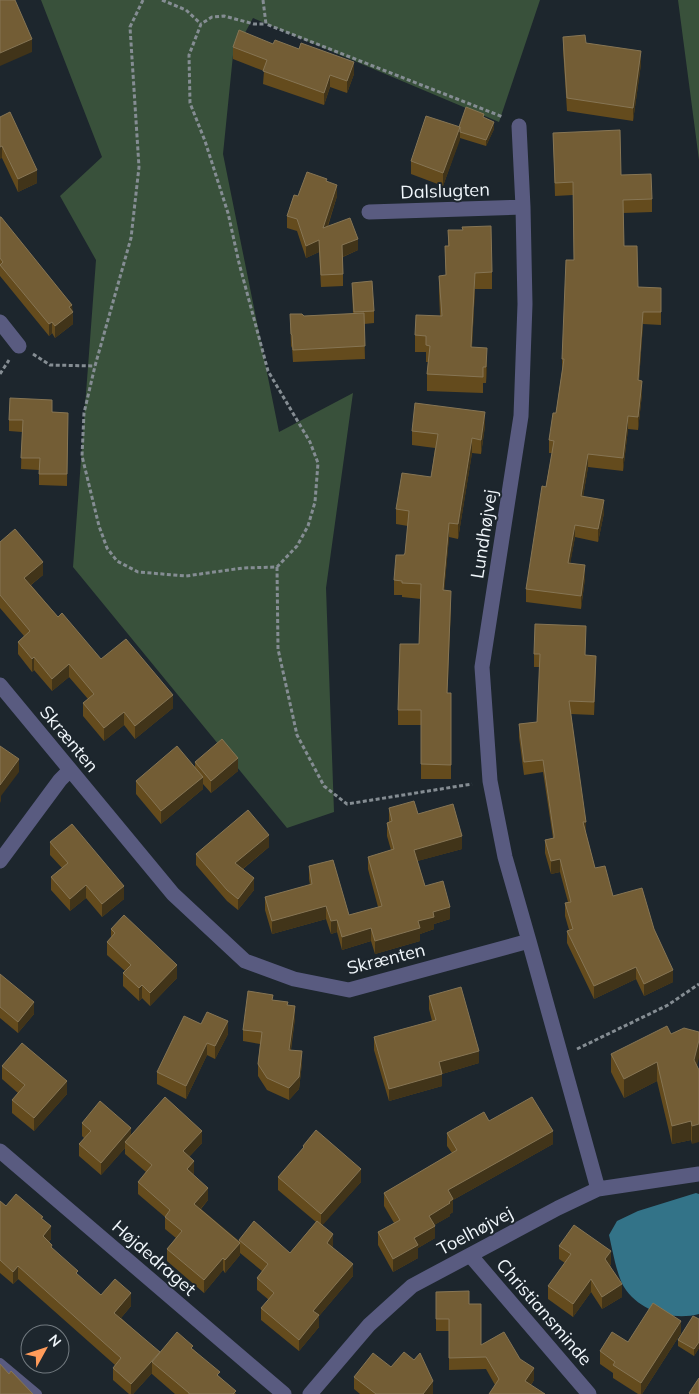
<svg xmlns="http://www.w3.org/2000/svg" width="699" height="1394" viewBox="0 0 699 1394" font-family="Mulish,sans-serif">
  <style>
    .green { fill: #39513b }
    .water { fill: #337388 }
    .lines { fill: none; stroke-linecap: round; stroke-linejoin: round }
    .path { stroke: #858d93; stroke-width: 3; stroke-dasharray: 4 2.5; stroke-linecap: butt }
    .lane { stroke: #595b80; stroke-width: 10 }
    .street { stroke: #595b80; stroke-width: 15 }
    .wall { fill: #644b1d }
    .shaded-wall { fill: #413419 }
    .building { fill: #735d35; stroke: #867554 }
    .labels { text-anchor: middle; stroke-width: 4; stroke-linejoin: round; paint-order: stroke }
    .street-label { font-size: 18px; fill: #f0f6fb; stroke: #1d262d }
  </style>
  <rect width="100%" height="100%" fill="#1d262d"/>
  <path class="green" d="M41,0h499l-41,122 -246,-104 -20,37 -10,99 56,278 74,-39 -27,195 8,224 -47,16 -214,-261 23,-307 -36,-64 42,-39z
    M678,0h21v160z"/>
  <path class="water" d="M696,1193l3,1v120c-27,7 -60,-3 -75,-27 -7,-11 -12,-39 -15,-52l8,-14 21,-10z"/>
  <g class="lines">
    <path class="path" d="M143,0l-13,27 9,140 -8,71 -36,128 -11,47 -2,43 17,70 8,22 10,13 21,11 48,4 57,-8 34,-1 20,-21 11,-20 7,-24 3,-39 -8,-21 -42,-71 -29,-108 -11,-50 -23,-72 -15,-38 -1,-48 12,-31 11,-7 12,-1 30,8h12
      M162,0l24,10 15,14
      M263,0l3,24 237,93
      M33,354l17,11 45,1
      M0,374l9,-14
      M277,567l1,82 19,86 27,51 23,18 125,-20
      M577,1049l91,-44 31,-21"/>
    <path class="lane" d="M0,1363l37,31"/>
    <path class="street" d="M519,126l4,81 2,97 -4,112 -39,251 8,114 15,76 24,84
      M369,212l154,-5
      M0,322l19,24
      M0,685l173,209 72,67 49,18 55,11 180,-49 69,248
      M0,861l60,-81 10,-10
      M0,1151l284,243
      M470,1255l119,139
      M310,1394l59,-69 43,-39 146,-78 40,-19 101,-15"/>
  </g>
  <path class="wall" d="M563,37l23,6 55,21 -8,57 -66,-10 -4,-62z
    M273,44l81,30 -7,19 -17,-6 -6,18 -61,-21 1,-13 -31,-12v-12z
    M0,117l37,66 -19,9 -16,-34z
    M484,118l10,11 -8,17 -26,-8 -17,48 -32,-12v-13l48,-34z
    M553,133l68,42 31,24v13l-29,1 1,33 14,41 23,1v37l-18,-1 -4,57 3,13 -4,36 -10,-1 -5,42 -35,-4 -5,30 21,16 -6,29 -23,-5 -5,26 15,15 -4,31 -55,-7v-13l26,-136h-3v-13l7,-27 6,-42v-12l12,-99 -1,-65 -18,1z
    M327,181l10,15 -9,30 30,24 -15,7v29l-22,1 -2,-35 -13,6 -9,-27 -10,-3v-12l11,-20z
    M0,217l72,88 1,19 -18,14 -3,-5 -3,3 -49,-60z
    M448,230l44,42v17h-17l-3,58 15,18 -1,18h-3v10l-56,-2v-17l1,-12h-2v-10h-11v-17l25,-19 -1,-24v-16l7,-1 -1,-29h3z
    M352,283l22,28v12l-10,1 1,35 -72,3 -1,-14 -1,-2 -1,-32 14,2 49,-2z
    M52,412l16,1 -1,73 -28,-1v-15l-18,-1 1,-37 -13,-1v-11z
    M485,426l-4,28 -9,-1 -14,86 -9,-2 -5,54 7,15 -4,87h4v86h-30v-54h-23v-15l21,-66 2,-45 -19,-2v-2h-8v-15l11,-27 3,-27 -12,-2v-15l35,-32 4,-29 -23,-3v-14z
    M0,542l43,33 -12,10 27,32 43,42 72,49 -38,31 -11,-14 -20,16 -21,-25v-13l5,-4 -19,-22 -17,14 -18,-21 -2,2 -14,-18v-12l6,-6 -24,-28z
    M534,654l51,1 11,13 -2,47 -23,-1 15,120 9,34 18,28 41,33 19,53 -29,14 -8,-17 -42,20 -27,-56v-12l2,-1 -4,-14v-13l3,-1 -8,-30 -9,2 -6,-21v-13l8,-2 -10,-66 -19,3 -5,-38v-13l18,-2 3,-55h-6z
    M195,762l43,9 -27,22 -8,-9v5l-42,35 -25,-30v-13l59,-14z
    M389,808l29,6 44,35 -45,12 8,25 25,33 -16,5v5l-14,5v7l-45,13 -4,-13 -29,9 -5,-18 -6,2 -5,-15 -54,15 -7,-24v-13l45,-12 -1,-6v-13l40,49 29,-8 -10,-38v-12l23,-7 -4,-14v-13l2,-1z
    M50,842l74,57 -22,18 -16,-19 -16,13 -19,-21v-13l11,-9 -12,-13z
    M269,847l-26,22 11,21 -16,20 -11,-9 -31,-36v-11z
    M111,929l66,49 -27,28 -8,-8 -3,3 -16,-15v-13l2,-2 -18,-16v-13l4,-5z
    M0,974l34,40 -16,19 -18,-15z
    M429,996l50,67 -37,11v12l-53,15 -15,-51v-13l58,-16 -3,-12z
    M273,1000l15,5 7,13 -4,32 11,13 -3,26 -10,11 -22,-10 -9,-14v-12l2,-20 -17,-3v-11z
    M201,1024l27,10 -13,25 -8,-4 -21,44 -29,-15v-12z
    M671,1034l26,32 -5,78 -1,-4 -19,4 -15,-63 -33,17 -13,-26v-18z
    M2,1066l65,28 -33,37 -22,-18v-13l6,-7 -16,-14z
    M489,1121l64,23 -100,56v12l-3,2v2l-16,9 1,13 -17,10v10l-25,14 -15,-27v-13l16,-9 -10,-17v-13l68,-40 -5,-7v-13z
    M82,1123l49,12 71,8 -13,14 5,16 -1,2 15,25 -7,9 38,32v-1l51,13 26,-31 -38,-32v-13l25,-28v-3l58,36 -39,43 11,21 -1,1 21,29 -34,40v11l-20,24 -38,-31v-12l8,-8 -12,-10v-12l5,-7 -22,-18v2l-15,18 -2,-3 -19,23 -37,-32v-12l9,-11 -11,-9v-12l-27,-23v-12l8,-10 -21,-18v-6l-24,27 -22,-19v-12l5,-6 -2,-2z
    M0,1201l6,5 37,13 8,20 -2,3 3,6 26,27 23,20 30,11 -10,12 39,35 33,-4 43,45h-61l-23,-20v-1l-19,21h-4l-16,-14v-12l2,-3 -97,-86 -5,5 -13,-11z
    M559,1246l52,18 -1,1 12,32 -20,12 -11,-17 -18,25 -25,-18v-13l17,-23 -6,-4z
    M436,1292l33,12 12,41 39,14 14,21 -3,5h-36l-9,-16 -37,1v-39h-13z
    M699,1319v29l-5,8 -16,-10v-6z
    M681,1333l-39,61h-4l-25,-16v-5l-13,-9v-13l28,-9z
    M391,1367l42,27h-73l-6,-5v-12z"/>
  <path class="shaded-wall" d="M32,39v13l-32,14v-13z
    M641,51v13l-8,57v-13z
    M354,62v12l-7,19v-12z
    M330,75v12l-6,18v-12z
    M494,122v7l-8,17v-6z
    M460,127v13l-17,46v-13z
    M2,146v12l-2,1v-12z
    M37,170v13l-19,9v-13z
    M337,185v11l-14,44v-12z
    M358,239v11l-16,7v-12z
    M319,240v12l-13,6v-12z
    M475,273v16l-4,75v-17z
    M72,305l1,19 -18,14v-12l14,-19z
    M643,312v12l-5,69v-13z
    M52,322v11l-3,3v-12z
    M487,348v17l-1,18v-16z
    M642,381v13l-4,36v-13z
    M485,412v14l-4,28v-14z
    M628,416v13l-5,42v-13z
    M472,438v15l-14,86v-15z
    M588,454v13l-7,42v-13z
    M604,500v13l-6,29v-13z
    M449,523v14l-6,68v-15z
    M575,525v12l-7,39v-13z
    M43,562v13l-19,15v-12z
    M585,565v13l-4,31v-13z
    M451,591v15l-4,102v-15z
    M596,656v12l-2,47v-13z
    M34,657v13l-2,2v-13z
    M69,664v13l-17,14v-12z
    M173,695v13l-38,31v-13z
    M124,712v13l-20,16v-13z
    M238,758v13l-27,22v-12z
    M19,759v13l-18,24v5l-1,2v-18z
    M203,777v12l-42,35v-13z
    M583,822h3v12z
    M269,835v12l-34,28v-12z
    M462,836v13l-48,13v-12z
    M560,859v13l-9,2v-13z
    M254,878v12l-16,20v-11z
    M86,885v13l-16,13v-12z
    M124,886v13l-22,18v-13z
    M326,906v13l-54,15v-13z
    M450,907v12l-16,5v5l-14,5v7l-45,13v-13l43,-20 15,-9z
    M337,920v12l-6,2v-13z
    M371,928v13l-29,9v-13z
    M177,965v13l-27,28v-13z
    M636,967v12l-42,20v-13z
    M673,970v12l-29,14v-12z
    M142,985v13l-3,3v-13z
    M34,1002v12l-16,19v-11z
    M295,1006v12l-6,43v-11z
    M228,1021v13l-13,25v-13z
    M699,1040v18l-5,20v-18z
    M207,1043v12l-21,44v-13z
    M302,1051v12l-3,26 -10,11v-12z
    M479,1051v12l-37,11v12l-53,15v-12l50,-27z
    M657,1062v19l-33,17v-19z
    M67,1081v13l-33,37v-13z
    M691,1121v19l-19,4v-18z
    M699,1124v18l-7,2v-18z
    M131,1128v13l-6,1v6l-24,27v-12z
    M202,1131v12l-19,20v-12z
    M553,1131v13l-100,56v12l-3,2v2l-21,12v-12l19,-26z
    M194,1161v12l-7,9v-13z
    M361,1169v13l-40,45v-13z
    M208,1188v12l-14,16v-12z
    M51,1226v13l-8,10v-13z
    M435,1226v12l-17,10v10l-25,14v-13l21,-21z
    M333,1234v12l-6,8v-11z
    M240,1243v12l-15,18v-13z
    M611,1251v13l-6,7v-12z
    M223,1258v12l-19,23v-13z
    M353,1264v12l-34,40v11l-20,24v-11l14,-29z
    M18,1266v13l-5,5v-12z
    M591,1279v13l-18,25v-13z
    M622,1284v13l-20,12v-12z
    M131,1293v13l-17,20v-13z
    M681,1321v12l-39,61h-1v-11z
    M699,1342v6l-5,8v-7z
    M160,1352v12l-8,-2v11l-19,21h-2v-10z
    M534,1368v12l-9,13v-12z
    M433,1381v13h-10z"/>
  <path class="building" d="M0,0h15l17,39 -32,14z
    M239,30l34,14 2,-4 24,9 2,-6 53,19 -7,19 -17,-6 -6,18 -61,-22 4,-11 -34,-13z
    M585,35l1,8 55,8 -8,57 -66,-10 -4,-61z
    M466,107l18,7 -1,3 11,5 -8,18 -26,-8v-5h-1z
    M10,112l27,58 -19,9 -16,-33 -2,1v-30z
    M426,116l34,11 -17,46 -32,-12z
    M620,130l1,45 30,-1 1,25 -29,1 1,46h13l1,41 23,1v24h-18l-5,68 4,1 -4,36 -10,-1 -5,42 -35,-4 -7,42 23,4 -6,29 -23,-4 -7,38 17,2 -4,31 -55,-7 16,-103 4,1 8,-46 -5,-1 4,-27h3l8,-54h-2l4,-99h8l-1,-78 -18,1 -2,-50z
    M307,172l20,7 -1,2 11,4 -14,43 27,-10 8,21 -16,6 1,29 -22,1 -2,-35 -13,6 -9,-27 -10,-3 7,-21 4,1z
    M0,217h1l71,88 -3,2 4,5 -18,14 -3,-4 -3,2 -49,-59 3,-3 -3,-4z
    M491,226l1,46 -17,1 -4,74 16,1 -1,19h-3v10l-56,-3 3,-28 -4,-1v-9l-11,-1 1,-20 26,1 -3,-40 7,-1 -1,-29h4l-1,-16h15l-1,-3z
    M372,281l2,30 -20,1 -2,-29z
    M364,313l1,33 -72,4 -1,-15 -1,-1 -1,-20h12l2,2z
    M10,398l42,2v12l16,1 -1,61h-28l1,-16h-19l2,-38h-14z
    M415,403l70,9 -4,28 -9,-2 -14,86 -9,-1 -6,67 8,1 -4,102h4v72l-30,-1v-54h-23l2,-66h19l2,-60 -19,-1v-2l-8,-1 2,-25h8l1,-2 4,-42 -13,-2 6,-36 29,4 7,-43 -26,-3z
    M15,529l28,33 -19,16 34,39 4,-4 39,46 25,-20 47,56 -38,31 -11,-14 -20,16 -21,-25 11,-9 -25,-30 -17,15 -18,-22 -2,2 -14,-17 12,-11 -30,-36v-53z
    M535,624l51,2 -1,29 11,1 -2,46 -25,-1 17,121h-3l12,46 10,-2 8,30 29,-8 12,41 19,41 -29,14 -8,-17 -42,19 -27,-55 6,-2 -8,-26 6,-1 -11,-43 -9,2 -6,-21 9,-2v-3l-11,-75 -19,2 -5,-38 18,-2 3,-68h-6z
    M222,739l16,19 -27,23 -16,-19z
    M0,746l19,13 -19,26z
    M177,746l26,31 -42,34 -25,-30z
    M414,801l4,13 35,-10 9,32 -48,14 11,36 18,-5 7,26 -17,5 1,5 -16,4 2,7 -45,13 -4,-13 -29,9 -5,-17 -6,1 -5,-15 -54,15 -7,-24 47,-13 -3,-18 24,-6 16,55 33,-9 -14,-49 26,-8 -7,-26 5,-2 -3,-13z
    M248,810l21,25 -34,28 19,15 -16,21 -11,-9 -31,-36z
    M72,824l52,62 -22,18 -16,-19 -16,14 -19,-22 17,-14 -18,-21z
    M124,915l53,50 -27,28 -8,-8 -3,3 -16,-15 8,-8 -24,-23 8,-9 -4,-4z
    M0,974l34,28 -16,20 -18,-15z
    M461,987l18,64 -40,11 3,12 -53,15 -15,-52 62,-17 -7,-24z
    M248,991l25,4 -1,5 16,2 -1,3 8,1 -6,44 13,1 -3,26 -10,11 -22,-10 -9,-14 4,-32 -19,-2z
    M207,1012l21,9 -13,25 -8,-3 -21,43 -29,-14 27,-56 17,8z
    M667,1026l4,8 13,-6 15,4v8l-5,20 5,10v54l-7,2 -1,-5 -19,5 -15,-64 -33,17 -13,-25z
    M22,1043l45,38 -33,37 -22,-18 13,-15 -23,-19z
    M165,1097l37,34 -19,20 11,10 -7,8 21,19 -14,16 46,39 -15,17 -2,-2 -19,22 -37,-31 15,-18 -17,-14 5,-7 -32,-28 14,-17 -27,-23z
    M532,1097l21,34 -105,59 5,9 -4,3 1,1 -21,13 6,10 -21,12 4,7 -25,14 -15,-27 22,-12 -16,-27 73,-43 -10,-17 37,-21 5,9z
    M100,1101l31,27 -30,35 -22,-19 12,-13 -9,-8z
    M316,1130l45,39 -40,45 -43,-37 26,-30 -1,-1z
    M16,1194l27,23 -2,1 10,8 -8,10 9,9 -1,2 27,24 -2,2 25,22 14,-16 16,14 -17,20 46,39 -29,32 -18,-16 8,-10 -103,-92 -5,6 -13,-12v-59l6,5z
    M254,1221l36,32 27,-32 16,13 -6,9 26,21 -40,47 6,4 -20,25 -38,-32 13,-15 -17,-15 11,-14 -29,-24z
    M574,1225l37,26 -6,8 17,25 -20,13 -11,-18 -18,25 -25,-18 23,-32 -12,-8z
    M469,1291v13h12v41l23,-13 16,27 14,9 -9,13 20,13h-56l10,-15 -13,-22 -37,1v-39h-13v-27z
    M653,1303l28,18 -40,62 -28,-18 2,-3 -15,-11 12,-19 16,10z
    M693,1316l6,3v23l-5,7 -16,-9z
    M177,1332l16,14 -2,2 29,24 -3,3 19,16 -3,3h-44v-1l-37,-31z
    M404,1352l10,8 6,-7 13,28 -10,13h-47l-22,-17 19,-24 18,14z
    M0,1364l9,10 2,-3 22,23h-33z
    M699,1378v16h-9l-1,-1z"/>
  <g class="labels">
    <g class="street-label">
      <text transform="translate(445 191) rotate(-2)" y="6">Dalslugten</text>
      <text transform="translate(484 534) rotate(-81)" y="6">Lundhøjvej</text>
      <text transform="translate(69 739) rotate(50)" y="6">Skrænten</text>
      <text transform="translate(386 959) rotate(-14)" y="6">Skrænten</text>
      <text transform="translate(475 1231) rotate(-28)" y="6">Toelhøjvej</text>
      <text transform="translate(154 1258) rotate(41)" y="6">Højdedraget</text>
      <text transform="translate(544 1312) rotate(49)" y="6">Christiansminde</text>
    </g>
  </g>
  <g transform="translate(45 1349) rotate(50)"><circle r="24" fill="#1d262d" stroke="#71797f"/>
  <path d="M0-4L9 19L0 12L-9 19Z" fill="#ff9b5a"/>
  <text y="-8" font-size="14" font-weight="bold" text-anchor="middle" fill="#f0f6fb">N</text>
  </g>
</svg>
